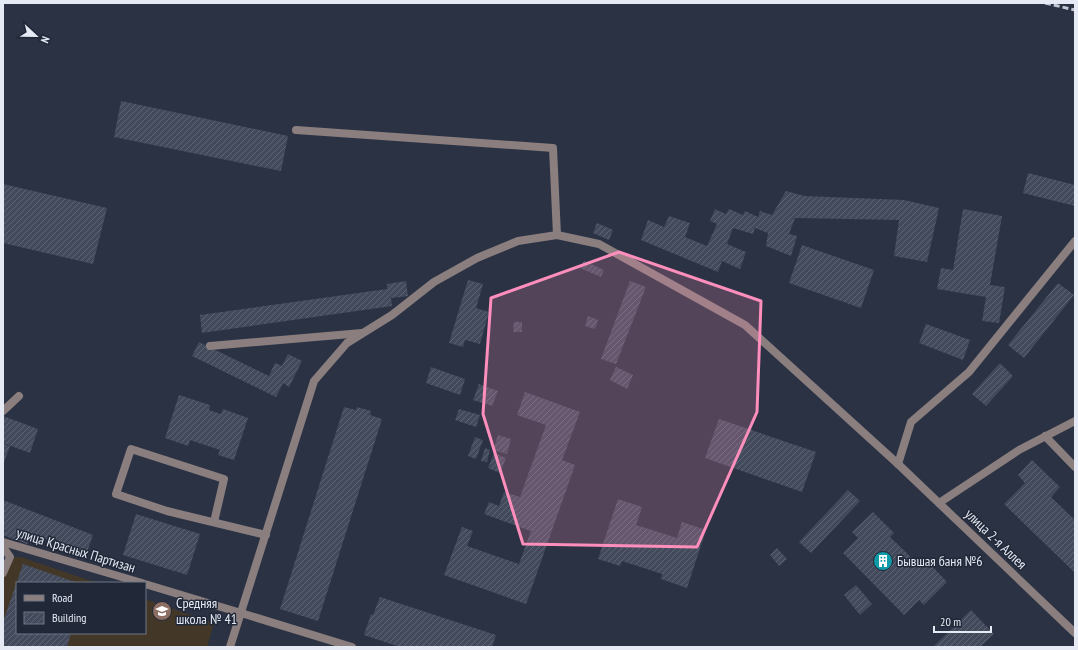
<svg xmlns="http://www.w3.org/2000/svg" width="1078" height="650" viewBox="0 0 1078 650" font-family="'PT Sans Narrow',sans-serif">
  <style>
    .education { fill: #433828 }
    .building { fill: url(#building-hatch) }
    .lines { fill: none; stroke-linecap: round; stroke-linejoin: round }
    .lane { stroke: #8a7e7f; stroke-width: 8 }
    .street { stroke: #8a7e7f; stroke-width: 8 }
    .rail { stroke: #c4c9d5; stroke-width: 3; stroke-dasharray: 6 3; stroke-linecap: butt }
    .marked { fill: #fe8ebb; fill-opacity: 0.2; stroke: #fe8ebb; stroke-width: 3; stroke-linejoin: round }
    .labels { text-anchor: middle; stroke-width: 3; stroke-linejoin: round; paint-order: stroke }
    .street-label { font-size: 14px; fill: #e5eaf5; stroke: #212838 }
    .poi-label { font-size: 14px; fill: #e5eaf5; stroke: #212838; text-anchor: start }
  </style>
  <defs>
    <pattern id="building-hatch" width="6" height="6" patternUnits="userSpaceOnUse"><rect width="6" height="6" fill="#424a5c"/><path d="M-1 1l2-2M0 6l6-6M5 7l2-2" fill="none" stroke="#5d6474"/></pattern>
  </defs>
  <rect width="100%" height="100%" fill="#2a3243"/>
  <path class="education" d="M10,557h11l76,26h-80v50h128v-34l69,24 -7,24h-204v-86z"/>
  <path class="building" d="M121,101l167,35 -7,35 -167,-34z
    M1028,173l47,12v21l-52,-13z
    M3,184l104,24 -14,56 -90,-21z
    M786,191l18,5 100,4 35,8 -12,54 -33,-6 5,-36 -104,-2 -6,16 8,2 -6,20 -25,-10 2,-13 -13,-5 -2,6 -20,-6 -6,16 19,8 -6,17 -18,-8 -4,11 -77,-32 7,-20 16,7 5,-11 21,7 -5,14 22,9 10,-22 -7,-3 5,-12 11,5 3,-5 14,6 2,-4 13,6 2,-6 12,4z
    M963,209l39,7 -12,69 15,2 -6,36 -17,-2 4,-24 -49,-8 4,-21 12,2z
    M597,223l16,7 -4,10 -16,-7z
    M802,245l72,25 -13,38 -72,-25z
    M584,261l20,9 -3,7 -21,-9z
    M468,280l15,4 -7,24 13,4 -9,32 -15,-4 -2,7 -14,-4z
    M406,281l2,15 -17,2 1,8 -190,27 -2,-18 187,-26v-5z
    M630,281l16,6 -30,77 -15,-5z
    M1058,283l16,12 -50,63 -16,-13z
    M588,316l10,4 -3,9 -10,-3z
    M514,322h8v10h-9z
    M926,324l44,16 -7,20 -44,-17z
    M199,342l70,34 6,-13 7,3 6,-12 14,7 -13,26 -6,-4 -7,14 -84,-41z
    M1000,363l13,13 -27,30 -14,-12z
    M431,367l34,12 -5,16 -34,-12z
    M616,367l17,8 -6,14 -17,-9z
    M479,384l19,7 -6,15 -19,-6z
    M525,392l55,20 -18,48 13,5 -49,139 -82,-29 18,-48 11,4 -6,15 52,18 12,-33 -47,-17 5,-12 10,4 5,-14 16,5 26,-72 -29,-10z
    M179,395l31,10 -1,5 12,4 2,-5 25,9 -14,42 -16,-5 2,-5 -30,-10 -2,6 -23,-8z
    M344,407l12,3 1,-3 14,4 -1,4 12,4 -64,202 -38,-12z
    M459,409l21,6 -4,12 -21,-7z
    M3,416l35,13 -8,24 -27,-10z
    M719,419l97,33 -14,40 -97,-34z
    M498,435l13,4 -4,15 -14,-4z
    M475,437l8,3 -7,19 -8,-3z
    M3,444l7,2 -7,19z
    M485,448l5,2 -3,12 -6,-1z
    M494,453l12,5 -6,15 -12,-5z
    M1032,460l28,27 -9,10 24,23v53l-71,-69 21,-21 -7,-8z
    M848,490l12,11 -49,52 -12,-11z
    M618,499l24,8 -6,18 41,13 5,-16 24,8 -19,58 -26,-9 1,-5 -40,-13 -2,5 -22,-7z
    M3,500l90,35 -7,20 -55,-22 -4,11 -24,-9 2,-5 -2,-1z
    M873,512l21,21 -4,4 28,27 6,-6 23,24 -23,23 -5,-5 -15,15 -61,-62 15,-15 -6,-6z
    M136,514l64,20 -13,41 -64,-20z
    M777,548l10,11 -8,7 -9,-11z
    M23,564l55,19h-61v50h54l-4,14h-64v-25z
    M856,585l16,19 -12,11 -16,-20z
    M380,597l116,38 -4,12h-92l-36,-12 7,-21 2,1z
    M971,610l23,24 -14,13h-47z"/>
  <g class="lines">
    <path class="lane" d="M296,130l257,18 4,87
      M210,346l152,-13
      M3,411l16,-15
      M1045,436l30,31
      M898,464l13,-42 58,-50 106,-131
      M939,503l80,-53 56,-29
      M214,522l10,-43 -93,-30 -15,45 51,17 99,24
      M3,542l139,41
      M3,547l7,10 -7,16
      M145,584l96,29"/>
    <path class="street" d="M241,613l111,34
      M230,647l84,-266 33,-38 45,-28 42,-33 43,-24 41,-17 39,-6 42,9 146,81 153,139 177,169"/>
    <path class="rail" d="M1045,3l30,7"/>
  </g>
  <path class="marked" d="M619,252l142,49 -4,111 -60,135 -174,-3 -40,-130 8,-116z"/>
  <defs>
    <g id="building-disc" transform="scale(1)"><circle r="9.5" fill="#0f9aa8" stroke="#212838"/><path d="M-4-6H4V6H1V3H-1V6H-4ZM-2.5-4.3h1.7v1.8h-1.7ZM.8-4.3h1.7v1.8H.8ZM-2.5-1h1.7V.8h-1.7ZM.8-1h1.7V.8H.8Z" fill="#fff"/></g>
    <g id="school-disc" transform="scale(1)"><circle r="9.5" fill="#8d6e63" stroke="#212838"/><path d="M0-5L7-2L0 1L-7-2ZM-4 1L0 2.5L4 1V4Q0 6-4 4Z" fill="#fff"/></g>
  </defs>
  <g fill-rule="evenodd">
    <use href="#building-disc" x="883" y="561"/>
    <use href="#school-disc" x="162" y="611"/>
  </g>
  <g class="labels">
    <g class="street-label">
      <text transform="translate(996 539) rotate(44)" y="5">улица 2-я Аллея</text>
      <text transform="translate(76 550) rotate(17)" y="5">улица Красных Партизан</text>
    </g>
    <g class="poi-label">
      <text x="897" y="566">Бывшая баня №6</text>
      <text x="176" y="608">Средняя<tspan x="176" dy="16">школа № 41</tspan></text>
    </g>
  </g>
  <rect width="1078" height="650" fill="none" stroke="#e5eaf5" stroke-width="8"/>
  <rect x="16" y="582" width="130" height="52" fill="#212838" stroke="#6f7684"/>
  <rect x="24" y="595" width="20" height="6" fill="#8a7e7f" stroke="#6f7684"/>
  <text x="52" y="602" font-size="12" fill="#e5eaf5">Road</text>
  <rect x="24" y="612" width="20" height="12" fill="url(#building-hatch)" stroke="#6f7684"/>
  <text x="52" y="622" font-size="12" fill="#e5eaf5">Building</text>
  <g transform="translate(36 36) rotate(112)" stroke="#212838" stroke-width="3" paint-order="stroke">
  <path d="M0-3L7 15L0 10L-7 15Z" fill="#e5eaf5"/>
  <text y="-6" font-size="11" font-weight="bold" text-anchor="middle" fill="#e5eaf5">N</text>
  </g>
  <path d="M934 626v6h57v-6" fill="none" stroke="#e5eaf5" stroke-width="2"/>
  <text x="940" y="626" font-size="12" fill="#e5eaf5" stroke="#212838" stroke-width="3" paint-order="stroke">20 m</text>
</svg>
